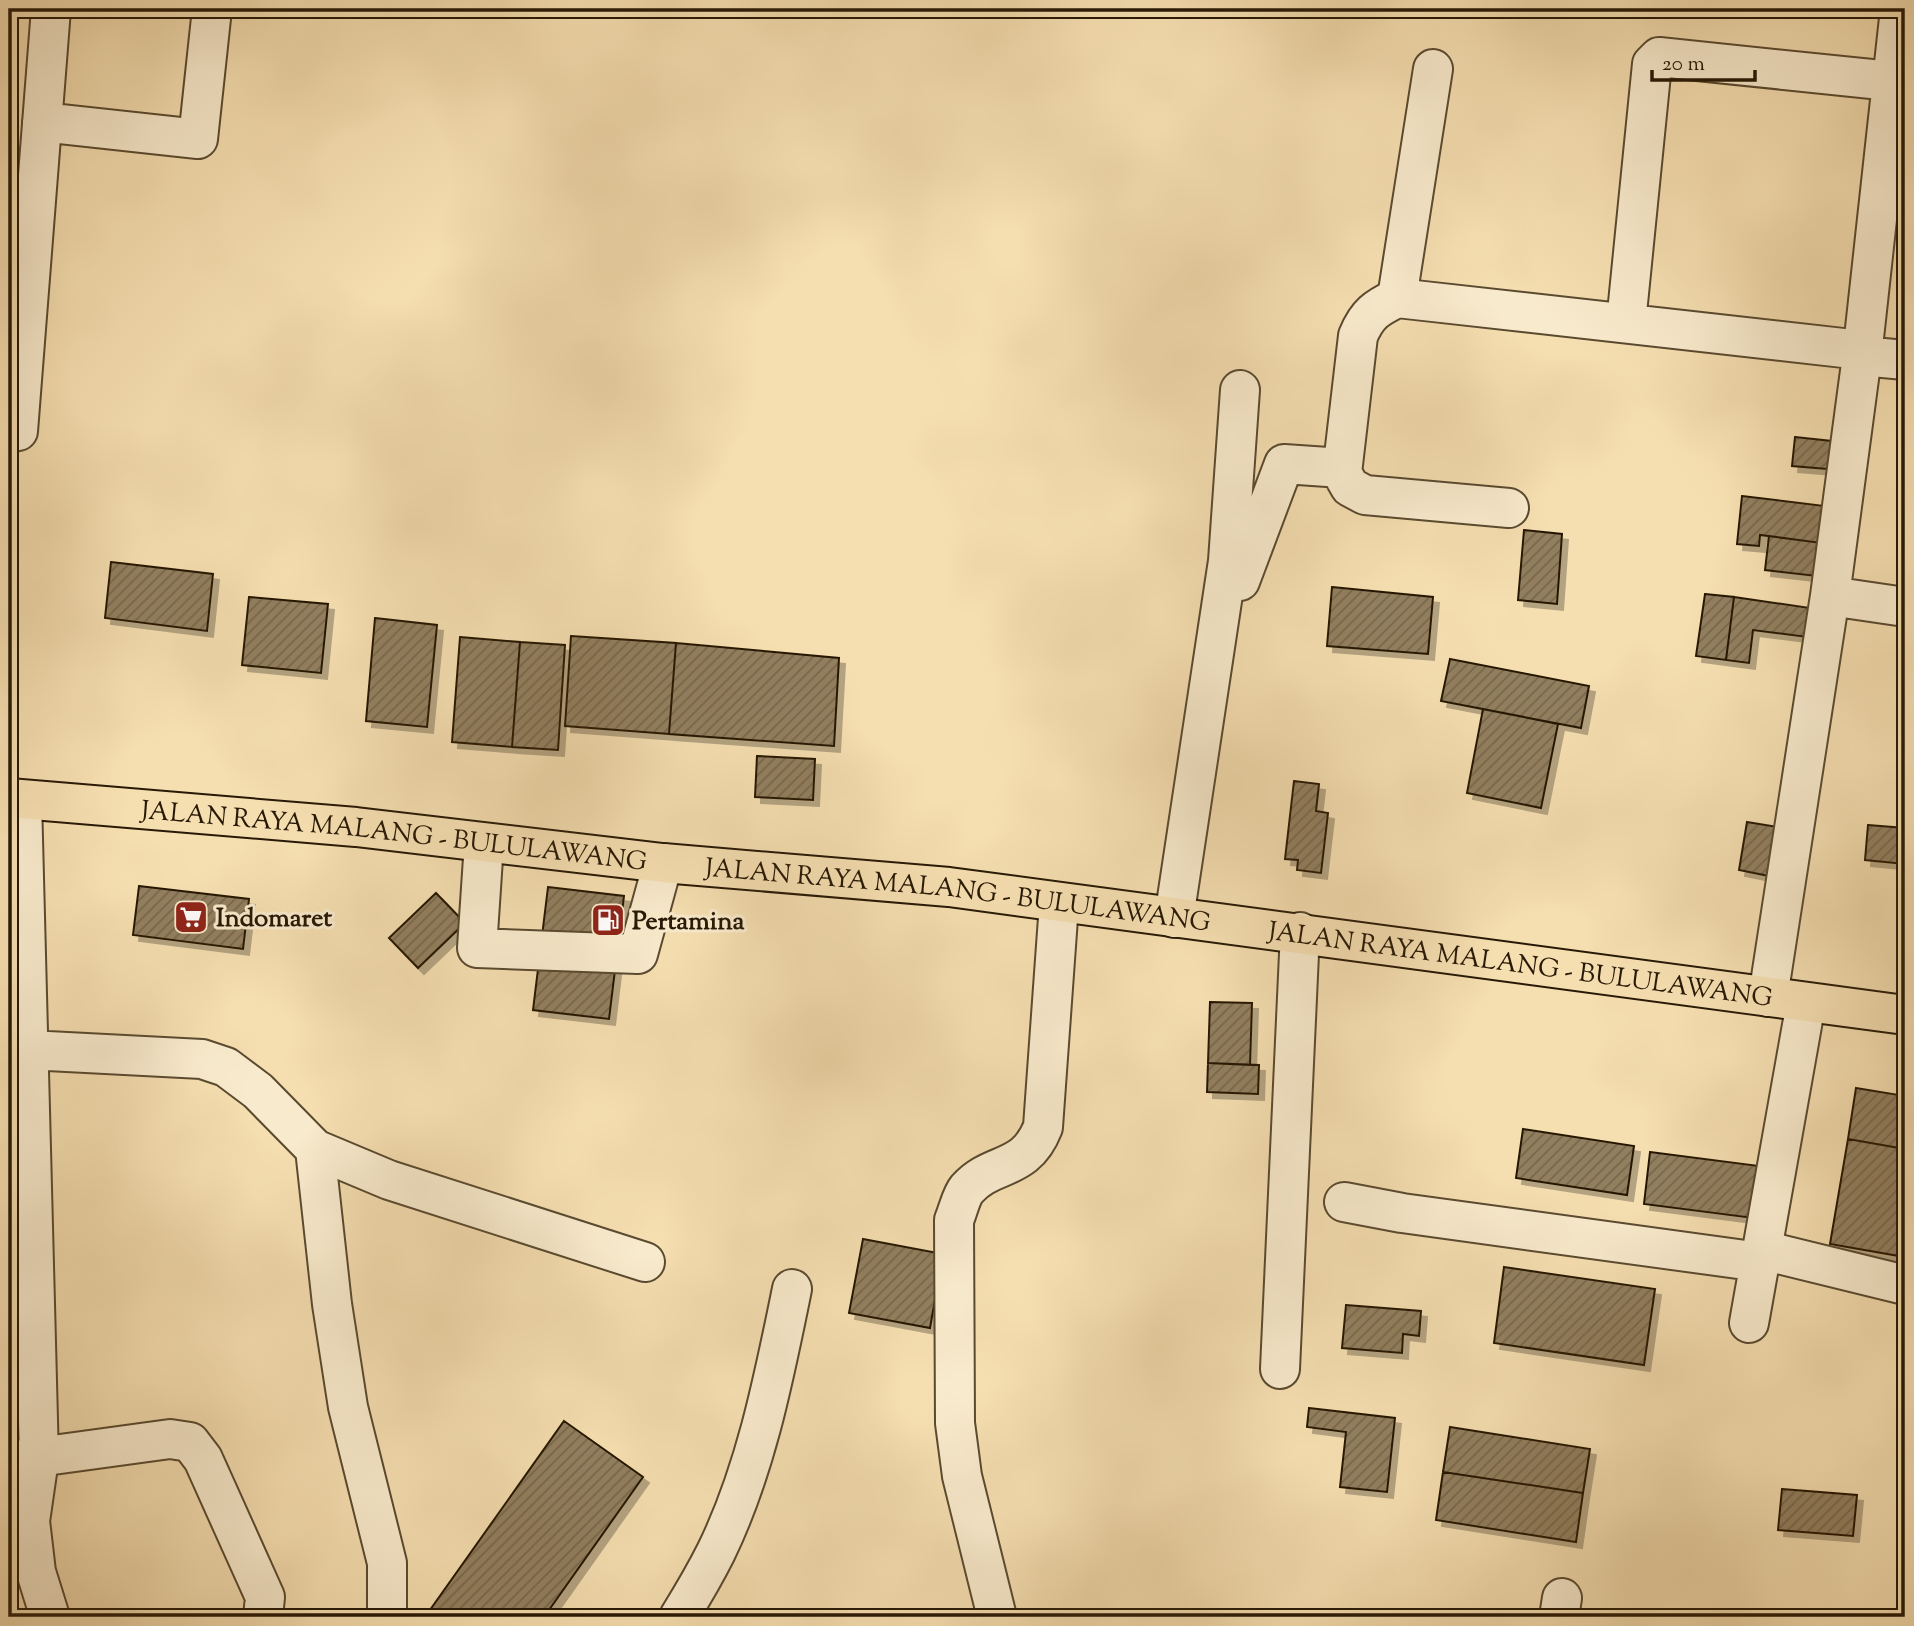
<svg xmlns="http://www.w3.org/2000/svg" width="1914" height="1626" viewBox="0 0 1914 1626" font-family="'Sorts Mill Goudy',serif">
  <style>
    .building { fill: url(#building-hatch); stroke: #271906; stroke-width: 2; filter: url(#shadow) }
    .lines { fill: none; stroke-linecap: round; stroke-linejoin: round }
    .minor-casing { stroke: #5a4a30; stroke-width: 42 }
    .major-casing { stroke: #271906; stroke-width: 42 }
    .minor { stroke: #f8eacc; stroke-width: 38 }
    .major { stroke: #f5deb0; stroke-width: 38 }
    .labels { text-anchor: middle; stroke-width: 6; stroke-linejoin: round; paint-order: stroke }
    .street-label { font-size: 26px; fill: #271906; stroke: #f8eacc }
    .poi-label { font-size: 26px; font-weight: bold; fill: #271906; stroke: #f8eacc; text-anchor: start }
  </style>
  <defs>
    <pattern id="building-hatch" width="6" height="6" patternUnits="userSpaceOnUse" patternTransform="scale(1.75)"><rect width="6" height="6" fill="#927f5e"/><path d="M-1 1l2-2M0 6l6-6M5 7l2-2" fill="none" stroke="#77674c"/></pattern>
    <filter id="shadow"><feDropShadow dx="6" dy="6" stdDeviation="0" flood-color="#0004"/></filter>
  </defs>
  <rect width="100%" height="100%" fill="#f5deb0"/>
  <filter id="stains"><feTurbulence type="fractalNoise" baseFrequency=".00286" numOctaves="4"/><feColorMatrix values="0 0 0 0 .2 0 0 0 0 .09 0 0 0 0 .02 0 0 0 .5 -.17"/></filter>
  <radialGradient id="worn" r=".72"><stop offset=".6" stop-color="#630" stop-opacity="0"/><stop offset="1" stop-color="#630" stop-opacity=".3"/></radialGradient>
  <path class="building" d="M1795,437l46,5 -2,28 -47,-4z
    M1742,496l91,11 -4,37 -69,-9 -1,11 -22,-2z
    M1524,530l38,4 -5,70 -39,-4z
    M1769,536l60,8 -4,33 -60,-7z
    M111,562l102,12 -6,57 -102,-13z
    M1332,587l101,10 -5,57 -101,-8z
    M1705,594l29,3 -8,63 -30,-4z
    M249,597l79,7 -7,69 -79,-8z
    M1734,597l76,11 -3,29 -54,-7 -4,33 -23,-3z
    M375,618l62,7 -10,102 -61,-6z
    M571,636l105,7 -7,91 -104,-8z
    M460,637l60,5 -8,105 -60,-5z
    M520,642l45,3 -7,105 -46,-3z
    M676,643l163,15 -5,88 -165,-12z
    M1450,659l139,27 -8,42 -140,-27z
    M1483,709l75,15 -17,84 -74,-15z
    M757,756l58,3 -2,41 -58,-3z
    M1294,781l25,3 -3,27 12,2 -7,60 -24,-3 1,-10 -13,-1z
    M1747,822l31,5 -9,49 -30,-6z
    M1868,825l37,3v36l-40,-4z
    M139,886l110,13 -6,50 -110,-14z
    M548,887l76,9 -15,123 -76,-9z
    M436,893l29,30 -47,45 -29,-30z
    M1210,1002l42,1 -2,62 -42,-2z
    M1208,1063l51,2 -1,29 -51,-2z
    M1856,1088l49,8v53l-57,-10z
    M1523,1129l111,17 -7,49 -111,-17z
    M1848,1139l57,10v71l-6,36 -69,-12z
    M1650,1152l117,15 -6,52 -117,-15z
    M863,1239l80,15 -13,74 -81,-15z
    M1504,1267l151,22 -11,76 -150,-22z
    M1346,1305l75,6 -2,25 -16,-2 -1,19 -60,-5z
    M1309,1408l86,10 -8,74 -47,-5 6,-55 -39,-5z
    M564,1421l79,56 -99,140h-119z
    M1450,1427l140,22 -7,44 -140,-21z
    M1443,1472l140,21 -7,49 -140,-22z
    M1782,1489l75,6 -4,41 -75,-6z
    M1635,1614l35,3h-35z"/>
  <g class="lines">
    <g class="minor-casing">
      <path id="minor" d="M1433,69l-36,229c-21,10 -30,16 -39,38l-16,137 8,14 15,8 144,13
        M42,122l156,17 14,-130
        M1397,298l464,52
        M1626,323l26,-259 7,-7 232,24
        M1862,356l43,4
        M9,433l9,-2 33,-422
        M1240,581l44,-117 58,4
        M1830,596l75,11
        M22,800l17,659 -9,62 6,51 14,45
        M484,843l-7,105 161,6 25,-91
        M1174,918l54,-357 12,-171
        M1768,997l62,-401 32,-240 38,-347
        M9,1049l193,10 24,8 32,24 57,58 74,31 256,82
        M315,1149l17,155 16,103 39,156v47
        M1344,1202l58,11 358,49
        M1762,1250l143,35
        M1749,1323l57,-320
        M1280,1369l20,-437
        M9,1461l161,-22 20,3 13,17 62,138 -2,20
        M679,1617c13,-21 26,-43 37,-65 40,-82 58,-175 76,-263
        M997,1617l-35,-141 -7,-53 -1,-203c4,-9 7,-24 13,-31 26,-29 58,-16 76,-62l16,-223
        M1559,1617l3,-19"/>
    </g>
    <g class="major-casing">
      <g id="major">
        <path id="s1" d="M9,798l347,29 307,36 286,24 956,128"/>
      </g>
    </g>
    <use href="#minor" class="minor"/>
    <use href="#major" class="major"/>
  </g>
  <defs>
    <g id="supermarket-square" transform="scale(1.75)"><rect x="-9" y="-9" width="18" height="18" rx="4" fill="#8f2418" stroke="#f8eacc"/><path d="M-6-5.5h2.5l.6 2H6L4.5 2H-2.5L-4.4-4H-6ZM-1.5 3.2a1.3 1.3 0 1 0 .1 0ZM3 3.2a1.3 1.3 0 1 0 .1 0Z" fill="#fff"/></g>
    <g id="fuel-square" transform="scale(1.75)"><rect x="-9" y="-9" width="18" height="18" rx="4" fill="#8f2418" stroke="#f8eacc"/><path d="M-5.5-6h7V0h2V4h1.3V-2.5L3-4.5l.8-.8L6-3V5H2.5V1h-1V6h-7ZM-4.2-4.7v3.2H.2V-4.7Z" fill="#fff"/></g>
  </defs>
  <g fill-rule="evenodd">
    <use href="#supermarket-square" x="191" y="917"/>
    <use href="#fuel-square" x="608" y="920"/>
  </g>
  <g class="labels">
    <g class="street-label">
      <text dy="9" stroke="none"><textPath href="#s1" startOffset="387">JALAN RAYA MALANG - BULULAWANG</textPath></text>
      <text dy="9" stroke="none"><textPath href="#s1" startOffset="954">JALAN RAYA MALANG - BULULAWANG</textPath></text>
      <text dy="9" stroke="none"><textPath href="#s1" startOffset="1521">JALAN RAYA MALANG - BULULAWANG</textPath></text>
    </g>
    <g class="poi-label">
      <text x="216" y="926">Indomaret</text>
      <text x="632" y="929">Pertamina</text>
    </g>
  </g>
  <rect width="1914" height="1626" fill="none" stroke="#f5deb0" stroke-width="35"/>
  <rect x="10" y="10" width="1893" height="1605" fill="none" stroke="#271906" stroke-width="3.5"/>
  <rect x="18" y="18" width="1879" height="1591" fill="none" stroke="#271906" stroke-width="2"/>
  <path d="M1652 70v10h103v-10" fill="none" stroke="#271906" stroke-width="3.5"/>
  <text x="1662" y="70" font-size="21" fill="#271906" stroke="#f8eacc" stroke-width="5" paint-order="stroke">20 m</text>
  <rect width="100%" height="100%" filter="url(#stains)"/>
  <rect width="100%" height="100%" fill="url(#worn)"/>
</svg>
